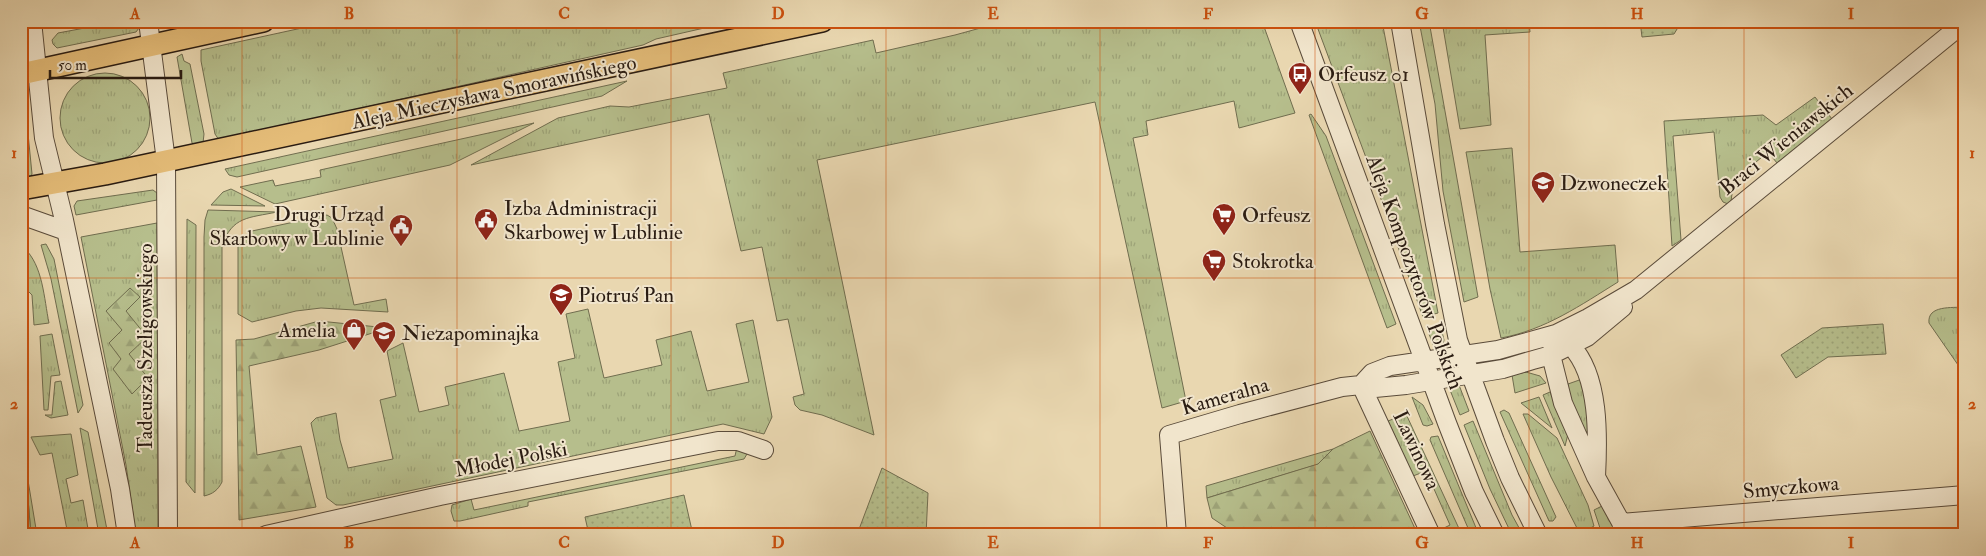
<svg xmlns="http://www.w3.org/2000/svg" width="1986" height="556" viewBox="0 0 1986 556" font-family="'IM FELL Double Pica',serif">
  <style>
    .grass { fill: url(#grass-tufts); stroke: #706d4f }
    .forest { fill: url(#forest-firs); stroke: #706d4f }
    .park { fill: url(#park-dots); stroke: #706d4f }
    .garden { fill: #b6be8c; stroke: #706d4f }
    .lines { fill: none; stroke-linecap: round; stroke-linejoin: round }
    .minor-casing { stroke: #5a4b3a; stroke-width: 20 }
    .major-casing { stroke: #2a1c12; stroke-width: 24 }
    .minor { stroke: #f1e5cc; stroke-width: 18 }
    .major { stroke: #e4bc78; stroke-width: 21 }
    .grid { fill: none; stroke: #cc500d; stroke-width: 1; stroke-opacity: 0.55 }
    .labels { text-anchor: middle; stroke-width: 4; stroke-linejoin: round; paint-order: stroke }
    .poi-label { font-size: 21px; fill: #2a1c12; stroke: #f1e5cc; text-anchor: start }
    .street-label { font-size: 21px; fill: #2a1c12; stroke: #f1e5cc }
    .neatline { fill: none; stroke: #cc500d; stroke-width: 2 }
    .grid-label { font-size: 16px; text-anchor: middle; font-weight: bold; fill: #cc500d }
  </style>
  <defs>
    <pattern id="grass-tufts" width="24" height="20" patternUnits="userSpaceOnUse" patternTransform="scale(1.25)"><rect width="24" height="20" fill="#b6be8c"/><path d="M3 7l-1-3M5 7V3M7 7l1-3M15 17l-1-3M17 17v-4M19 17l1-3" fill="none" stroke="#9da378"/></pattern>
    <pattern id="forest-firs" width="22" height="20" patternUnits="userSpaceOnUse" patternTransform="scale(1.25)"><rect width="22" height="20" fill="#b6be8c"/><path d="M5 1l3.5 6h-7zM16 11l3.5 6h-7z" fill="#9da378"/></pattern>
    <pattern id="park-dots" width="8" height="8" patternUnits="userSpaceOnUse" patternTransform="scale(1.25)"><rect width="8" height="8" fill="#b6be8c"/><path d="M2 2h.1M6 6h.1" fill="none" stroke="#9da378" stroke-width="1.8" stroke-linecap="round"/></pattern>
  </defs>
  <rect width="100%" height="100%" fill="#e9d7b0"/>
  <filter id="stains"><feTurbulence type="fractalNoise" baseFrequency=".004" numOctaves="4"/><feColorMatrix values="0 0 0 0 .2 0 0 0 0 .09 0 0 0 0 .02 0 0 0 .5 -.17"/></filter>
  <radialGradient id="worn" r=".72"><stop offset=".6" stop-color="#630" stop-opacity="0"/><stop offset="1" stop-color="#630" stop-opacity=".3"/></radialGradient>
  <path class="grass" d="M122,21h16l1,7 -3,4 -79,16 -4,-4 -1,-4 6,-7z
    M334,21h401l-79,18 -13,6 -424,95 -4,-6 -14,-73v-11z
    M1006,21h256l33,92 -56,15 -5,-27 -88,20 2,14 -15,3 53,263 -24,7 -67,-306 -278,58 57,275 -52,-20 -22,-5 -5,-5 -2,-8 11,-3 -16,-75 -11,2 -15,-74 -21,4 -32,-137 -238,51 87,-47 52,-12 19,1 98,-19 -4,-15 150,-33 3,13 79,-18z
    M1315,21h67l56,292 -15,4 -52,-146z
    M1419,21h10l49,276 -14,5 -21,-111 -8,-87z
    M1442,21h87l1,11 -45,3 6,90 -31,4z
    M182,54l2,7 6,3 14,70 -1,9 -8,2 -3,-2 -15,-86z
    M60 118a45 45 0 1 1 90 0a45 45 0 1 1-90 0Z
    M627,81l-25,15 -365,81 -8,-2 -4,-6z
    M21,91l3,2 8,81 -2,4 -9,1z
    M1815,97l17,22 -55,44 -9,-11 -42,35 6,7 -1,7 -3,3 -5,-2 -3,-5 -6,-65 -41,4 8,104 -9,6 -8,-125 99,-6 13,10z
    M1311,114l15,22 70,188 -9,4 -78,-213z
    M534,123l-84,42 -175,39 -35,-17 33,-7 2,6 46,-9 -1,-7z
    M1512,148l8,104 95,-7 3,37c-37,23 -73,48 -117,56l-11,-49 -24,-137z
    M231,189l34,17 -54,-1 12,-13z
    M153,190l4,3v7l-81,15 -2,-9 3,-5z
    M208,210l69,2c-28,6 -45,4 -55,34v236c-4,8 -9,12 -18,14v-259l1,-17z
    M327,215l5,3 5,11 17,76 32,-6 2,13 -67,-4 -25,3 -44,11 -14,-8v-69l3,-6 11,-8z
    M187,219l9,6 -1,268 -9,-11z
    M157,223l1,312h-22l-10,-70 -45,-228z
    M46,244l8,15 29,146 -5,8 -27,-134 -10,-34z
    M21,248h3c19,17 20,51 25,75l-15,2 -2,-30 -11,-11z
    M1965,307v68l-36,-52c-2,-18 23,-15 36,-16z
    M588,309l16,69 58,-13 -6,-25 35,-9 16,60 42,-9 -13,-58 17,-4 19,97 -8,17 -41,-10 -380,81h-7l-9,-7 -16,-75 5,-5 20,-5 4,27 8,28 45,-9 -13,-59 16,-4 -9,-45 16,-8 16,69 30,-7 -4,-18 59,-14 15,58 51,-10 -12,-59 17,-4 -9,-44z
    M1440,324l4,16 -2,8 -5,1 -4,-4 -6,-17z
    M52,334l8,41 -9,1 -3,34h-4l-4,-74z
    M1526,372l14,4 6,7 -31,10 -3,-18z
    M1585,378l4,63 -12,-23 -9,-30v-4z
    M61,381l7,34 -17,3 -6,-3h7l3,-33z
    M1452,384l7,1 10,26 -9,4 -10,-25z
    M1550,392l18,42 -3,12 -22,-51z
    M1412,397l11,8 10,19 -6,2 -4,-1z
    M1539,397l13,31 -31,-25z
    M1504,410l5,3 47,104 -3,4h-4l-49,-109z
    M1406,414l56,121h-22l-2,-4 12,-6 -24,-54 -13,5 -25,-55z
    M1523,414h5l29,24 31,67 6,21 -14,8 -29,-57z
    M1473,421l39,94 11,20h-11l-22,-46 -26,-64z
    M80,428l8,4 20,103h-9z
    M71,434l7,41 -12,4 5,24 12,-3 6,35h-21l-16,-82 -12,2 -9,-18z
    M1438,436l41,99h-8l-41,-95 1,-3z
    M737,447l10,7 -3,5 -216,43v4l-68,15h-6l-3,-10 1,-6 19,-6 3,11 261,-54z
    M1333,449l-14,15 -112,34 -1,-12z
    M21,451l4,11 12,73h-6l-6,-73h-4z
    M1602,506l15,29h-28l11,-7 -6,-18z"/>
  <path class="forest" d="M130,288l10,9 -14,14 21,26 -18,17 19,24 -16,16 -19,-25 8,-10 -12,-16 13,-13 -16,-19z
    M319,321l69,7 -69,22 -70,16 8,89 44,-9 15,61 -77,13 -3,-180 18,-1z
    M1370,431l48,104h-176l-9,-3 -21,-14 -5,-20 111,-34 15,-15z"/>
  <path class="park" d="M1640,21h42l-8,13 -32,3z
    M1883,324l3,30 -58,3 -32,21 -15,-23 41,-27z
    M882,468l46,25 -2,42h-61l-7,-3z
    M684,495l9,40h-104l-4,-18z"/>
  <path class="garden" d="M21,462h4l6,73h-7l-3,-39z"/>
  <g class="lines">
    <g class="minor-casing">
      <path id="minor" d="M32,21l12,117 20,82 56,269 7,46
        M148,21l18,140 2,374
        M1299,21l148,402 27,69 21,43
        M1400,21l35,203 23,116 37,101 15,37 28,57
        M21,215l45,16
        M1361,385l11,-12 18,-7 108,-16 58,-16 32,-16 48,-28 329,-268
        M1361,385l70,150
        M1596,477c2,-39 4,-101 -25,-131 -4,-5 -10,-8 -15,-12l-5,21 12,48 33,74 32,58
        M1621,523l344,-28
        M266,535l174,-39 278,-55h20l26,9
        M1177,535l-8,-100 71,-21 102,-27 19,-2 14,3 31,-3 97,-16 30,-9 18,-5 36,-18 36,-30"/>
    </g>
    <g class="major-casing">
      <path id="major" d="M21,74l242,-53
        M21,189l84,-15 717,-153"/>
    </g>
    <use href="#minor" class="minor"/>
    <use href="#major" class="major"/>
  </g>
  <path class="grid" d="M242,21v514M457,21v514M671,21v514M886,21v514M1100,21v514M1315,21v514M1529,21v514M1744,21v514M21,278h1944"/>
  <defs>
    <g id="bus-pin" transform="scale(1.25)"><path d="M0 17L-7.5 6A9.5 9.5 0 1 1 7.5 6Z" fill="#8f2418" stroke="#f1e5cc"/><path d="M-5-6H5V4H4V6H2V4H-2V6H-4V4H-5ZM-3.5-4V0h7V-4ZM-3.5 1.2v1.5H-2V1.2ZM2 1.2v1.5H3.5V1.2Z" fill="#fff"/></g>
    <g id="school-pin" transform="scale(1.25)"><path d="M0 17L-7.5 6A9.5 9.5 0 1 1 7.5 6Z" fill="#8f2418" stroke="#f1e5cc"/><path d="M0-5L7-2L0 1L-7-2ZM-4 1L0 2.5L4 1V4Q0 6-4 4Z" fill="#fff"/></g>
    <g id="supermarket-pin" transform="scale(1.25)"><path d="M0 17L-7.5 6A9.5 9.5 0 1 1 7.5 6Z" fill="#8f2418" stroke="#f1e5cc"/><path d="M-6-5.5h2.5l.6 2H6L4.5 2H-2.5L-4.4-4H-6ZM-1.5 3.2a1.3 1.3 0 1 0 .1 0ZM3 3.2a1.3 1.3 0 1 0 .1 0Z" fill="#fff"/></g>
    <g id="civic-pin" transform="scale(1.25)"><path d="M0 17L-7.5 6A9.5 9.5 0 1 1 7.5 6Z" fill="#8f2418" stroke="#f1e5cc"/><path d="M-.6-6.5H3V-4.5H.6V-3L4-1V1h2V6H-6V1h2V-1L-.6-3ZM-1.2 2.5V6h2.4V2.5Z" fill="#fff"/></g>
    <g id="shop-pin" transform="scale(1.25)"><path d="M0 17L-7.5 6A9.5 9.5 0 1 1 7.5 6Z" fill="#8f2418" stroke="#f1e5cc"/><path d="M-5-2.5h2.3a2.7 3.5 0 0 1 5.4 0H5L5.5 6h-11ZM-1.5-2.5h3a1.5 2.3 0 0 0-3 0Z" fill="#fff"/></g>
  </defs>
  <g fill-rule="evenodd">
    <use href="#bus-pin" x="1300" y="74"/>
    <use href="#school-pin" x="1543" y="183"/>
    <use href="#supermarket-pin" x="1224" y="215"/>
    <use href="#civic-pin" x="486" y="220"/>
    <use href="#civic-pin" x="401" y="226"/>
    <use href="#supermarket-pin" x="1214" y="261"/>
    <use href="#school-pin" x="561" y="295"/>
    <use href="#shop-pin" x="354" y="330"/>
    <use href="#school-pin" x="384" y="333"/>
  </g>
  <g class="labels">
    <g class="poi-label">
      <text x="1318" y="81">Orfeusz 01</text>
      <text x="1560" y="190">Dzwoneczek</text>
      <text x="504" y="215">Izba Administracji<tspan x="504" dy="24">Skarbowej w Lublinie</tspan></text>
      <text x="384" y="221" text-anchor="end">Drugi Urząd<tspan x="384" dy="24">Skarbowy w Lublinie</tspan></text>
      <text x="1242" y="222">Orfeusz</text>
      <text x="1232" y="268">Stokrotka</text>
      <text x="578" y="302">Piotruś Pan</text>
      <text x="336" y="337" text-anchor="end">Amelia</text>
      <text x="402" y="340">Niezapominajka</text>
    </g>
    <g class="street-label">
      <text transform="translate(494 92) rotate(-12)" y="7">Aleja Mieczysława Smorawińskiego</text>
      <text transform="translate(1786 139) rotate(-39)" y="7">Braci Wieniawskich</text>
      <text transform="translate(1415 272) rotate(70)" y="7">Aleja Kompozytorów Polskich</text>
      <text transform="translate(145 348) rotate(-90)" y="7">Tadeusza Szeligowskiego</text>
      <text transform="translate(1225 396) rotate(-16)" y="7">Kameralna</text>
      <text transform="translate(1417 450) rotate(65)" y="7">Lawinowa</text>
      <text transform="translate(511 459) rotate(-11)" y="7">Młodej Polski</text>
      <text transform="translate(1791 487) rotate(-5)" y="7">Smyczkowa</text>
    </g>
  </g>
  <rect width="1986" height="556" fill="none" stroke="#e9d7b0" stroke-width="55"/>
  <path d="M50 70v8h131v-8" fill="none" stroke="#2a1c12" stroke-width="2.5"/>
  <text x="58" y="70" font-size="15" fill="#2a1c12" stroke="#f1e5cc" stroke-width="4" paint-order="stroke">50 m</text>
  <rect x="28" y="28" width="1930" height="500" class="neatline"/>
  <g class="grid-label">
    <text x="135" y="19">A</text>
    <text x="349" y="19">B</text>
    <text x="564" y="19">C</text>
    <text x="778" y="19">D</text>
    <text x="993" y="19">E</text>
    <text x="1208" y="19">F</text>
    <text x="1422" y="19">G</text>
    <text x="1637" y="19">H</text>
    <text x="1851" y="19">I</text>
    <text x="14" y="158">1</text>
    <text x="1972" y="158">1</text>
    <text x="14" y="409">2</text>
    <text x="1972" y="409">2</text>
    <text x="135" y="548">A</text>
    <text x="349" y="548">B</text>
    <text x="564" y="548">C</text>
    <text x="778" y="548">D</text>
    <text x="993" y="548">E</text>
    <text x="1208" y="548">F</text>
    <text x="1422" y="548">G</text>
    <text x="1637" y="548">H</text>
    <text x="1851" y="548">I</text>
  </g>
  <rect width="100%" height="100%" filter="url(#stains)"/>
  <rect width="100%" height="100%" fill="url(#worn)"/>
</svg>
